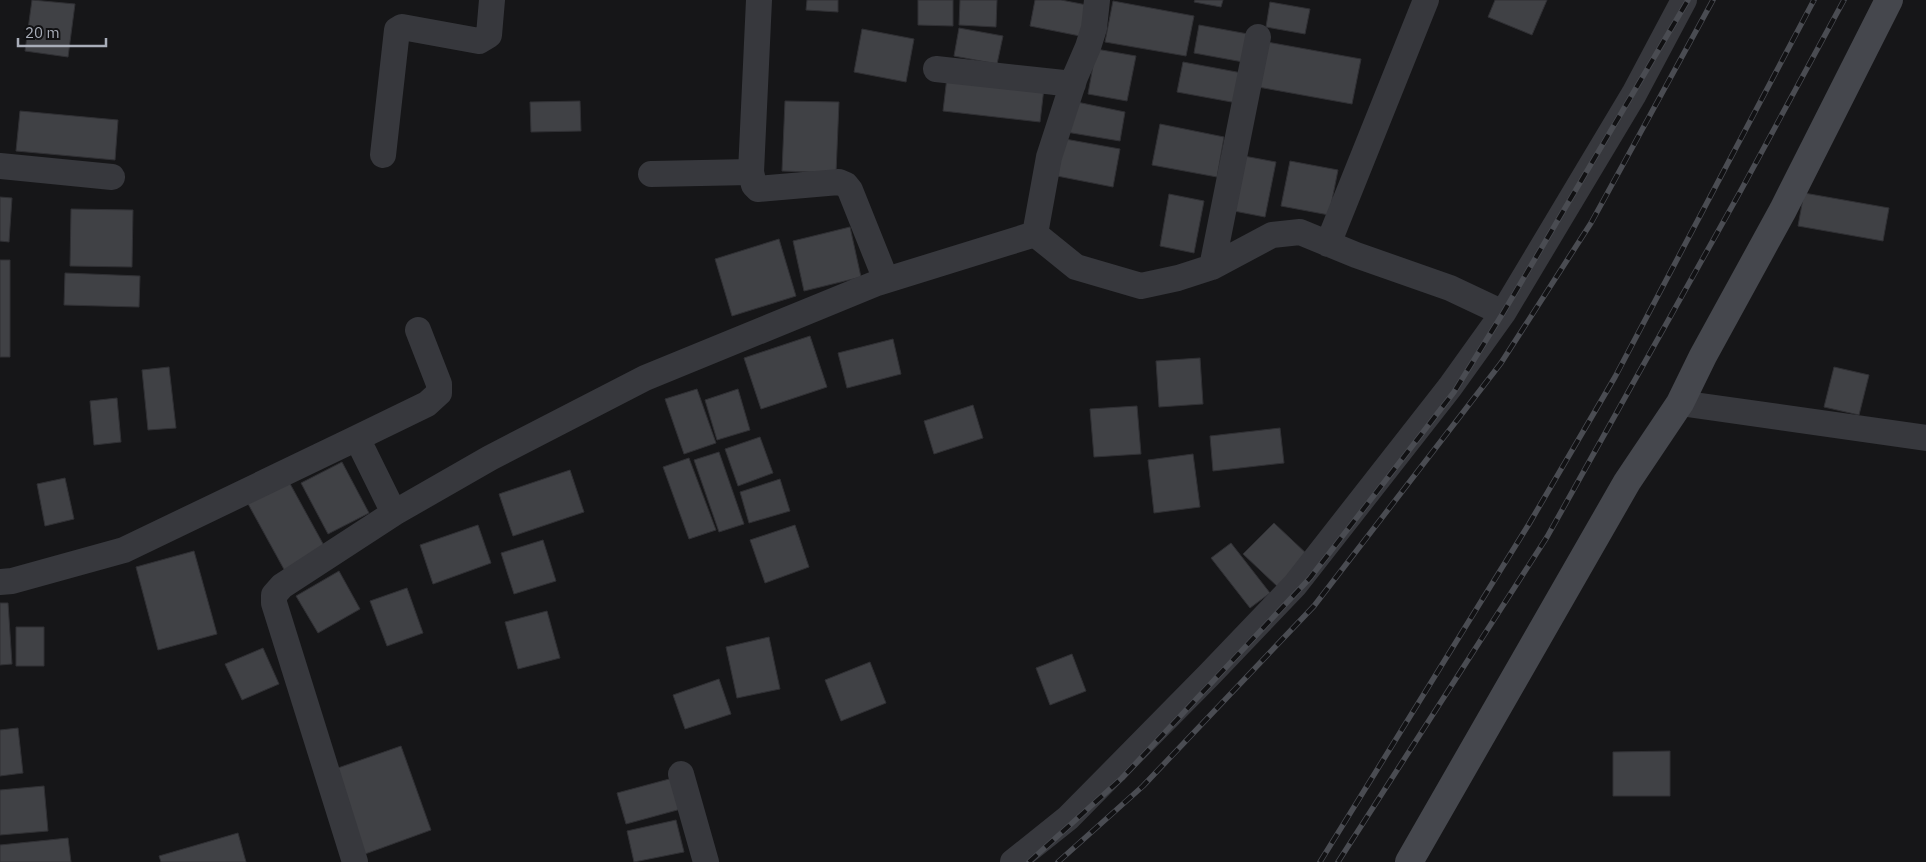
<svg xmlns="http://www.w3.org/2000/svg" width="1926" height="862" viewBox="0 0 1926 862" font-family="'IBM Plex Sans',sans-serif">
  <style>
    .building { fill: #404145; stroke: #303034 }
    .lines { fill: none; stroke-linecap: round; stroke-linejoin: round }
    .street { stroke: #37383d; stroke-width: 26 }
    .secondary { stroke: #45474d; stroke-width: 28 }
    .rail-casing { stroke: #4a4c52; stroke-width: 5.5 }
    .rail { stroke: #111113; stroke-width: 4; stroke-dasharray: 11; stroke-linecap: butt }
  </style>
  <rect width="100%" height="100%" fill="#161618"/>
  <path class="building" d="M32,0l43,4 -7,53 -43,-6z
    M807,0h31v12l-32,-2z
    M918,0h35v26l-35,-1z
    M960,0h37l-1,27 -37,-2z
    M1035,0h26l31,6 -7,31 -55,-11z
    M1195,0h28l-2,7 -27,-5z
    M1495,0h52l-15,35 -44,-18z
    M1113,1l81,15 -8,40 -81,-14z
    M1270,2l40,7 -5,25 -39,-7z
    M1199,25l49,9 -5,28 -49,-9z
    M959,28l44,8 -6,28 -43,-8z
    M862,29l52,10 -8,43 -52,-10z
    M1267,42l94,17 -9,45 -94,-17z
    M1096,49l40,7 -9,45 -39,-7z
    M1183,62l59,11 -5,30 -60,-11z
    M947,77l97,11 -4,34 -97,-11z
    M580,101l1,30 -50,1 -1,-30z
    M785,101l54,1 -3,71 -54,-2z
    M1072,101l53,11 -5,29 -54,-9z
    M20,111l98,9 -3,40 -99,-9z
    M1160,124l64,13 -7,40 -65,-12z
    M1065,139l55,10 -7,38 -56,-11z
    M1244,156l32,6 -11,55 -31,-6z
    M1290,161l48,9 -9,45 -48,-9z
    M1804,193l85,15 -6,33 -85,-15z
    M1169,194l35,7 -10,52 -34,-7z
    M0,197l12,1 -3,44 -9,-1z
    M71,209l62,1 -1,57 -62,-1z
    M850,227l11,50 -57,14 -11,-50z
    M779,239l17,57 -64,20 -17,-57z
    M0,260h10v97h-10z
    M65,273l75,3 -1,31 -75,-2z
    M810,336l17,51 -66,22 -17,-51z
    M893,339l8,35 -54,14 -9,-35z
    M1200,358l3,46 -44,3 -3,-46z
    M169,367l7,61 -28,2 -6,-60z
    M1834,367l35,8 -10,40 -35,-8z
    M697,389l19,54 -32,11 -19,-55z
    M738,389l12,41 -33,10 -12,-40z
    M117,398l4,44 -27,3 -4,-44z
    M973,405l10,33 -49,16 -10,-33z
    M1137,406l4,48 -47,3 -4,-48z
    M1280,428l4,35 -71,8 -3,-35z
    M760,437l13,36 -35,13 -13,-37z
    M719,452l25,72 -25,8 -25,-72z
    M1193,454l7,53 -46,6 -6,-53z
    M689,458l27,72 -27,9 -26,-72z
    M342,462l27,51 -41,21 -27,-51z
    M570,470l14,42 -71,24 -14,-42z
    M65,478l9,41 -29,7 -8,-42z
    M780,479l10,32 -41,12 -9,-31z
    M288,480l39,71 -41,22 -39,-71z
    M1274,523l35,33 -30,32 -36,-34z
    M478,525l13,38 -58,21 -13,-39z
    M795,525l14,42 -44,16 -15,-43z
    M543,540l13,41 -42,13 -13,-41z
    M1231,543l39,50 -20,15 -39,-50z
    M194,551l23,83 -59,16 -22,-83z
    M339,571l21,38 -42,24 -22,-37z
    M407,588l16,45 -36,13 -17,-45z
    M0,603h8l4,61 -12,1z
    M547,611l13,47 -42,11 -13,-47z
    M16,627h28v39h-28z
    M769,637l11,52 -43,9 -11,-51z
    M263,648l16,36 -37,16 -17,-36z
    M1072,654l14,37 -36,14 -14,-37z
    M870,662l16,41 -45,18 -16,-41z
    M719,679l12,35 -46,15 -12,-34z
    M18,728l5,45 -23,3v-46z
    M401,746l30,84 -66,24 -30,-85z
    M1670,751v45h-57v-44z
    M673,778l8,31 -55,15 -9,-31z
    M44,786l4,45 -48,4v-45z
    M676,820l8,32 -50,10 -7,-31z
    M238,833l8,29h-85l-2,-6z
    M68,838l3,24h-71v-17z"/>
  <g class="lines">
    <path class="street" d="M759,0l-8,172 3,13 4,4 81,-7 7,3 4,5 36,90
      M1097,0l-3,28 -6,19 -13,30 -26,80 -14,77 41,33 65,19 37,-8 34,-11 60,-32 28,-3 56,23 94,33 53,25
      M936,69l137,15
      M383,155l14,-125 5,-3 77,14 10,-6 3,-35
      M0,166l112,11
      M651,174l100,-2
      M1328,244l98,-244
      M1212,267l46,-230
      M1680,403l246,35
      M357,438l70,-34 12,-11v-9l-21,-54
      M0,582l12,-1 112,-31 233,-112 37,75 96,-55 155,-80 232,-95 158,-49
      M681,774l25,88
      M355,862l-81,-259v-8l8,-9 112,-73
      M1013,862l55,-44 141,-143 86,-90 155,-198 53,-74 131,-219 50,-94"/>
    <path class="secondary" d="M1409,862l218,-380 53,-79 23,-47 80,-146 106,-210"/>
    <g class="rail-casing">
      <path id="rail" d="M1029,862l93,-84 188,-200 144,-186 49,-79 185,-313
        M1058,862l85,-76 171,-180 187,-243 90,-140 122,-223
        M1320,862l209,-338 86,-147 199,-377
        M1338,862l209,-325 193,-345 104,-192"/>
    </g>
    <use href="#rail" class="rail"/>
  </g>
  <path d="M18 38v8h88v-8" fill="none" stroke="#a8adb8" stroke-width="2.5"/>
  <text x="25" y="38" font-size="15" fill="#a8adb8" stroke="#111113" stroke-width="4" paint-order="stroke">20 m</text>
</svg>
